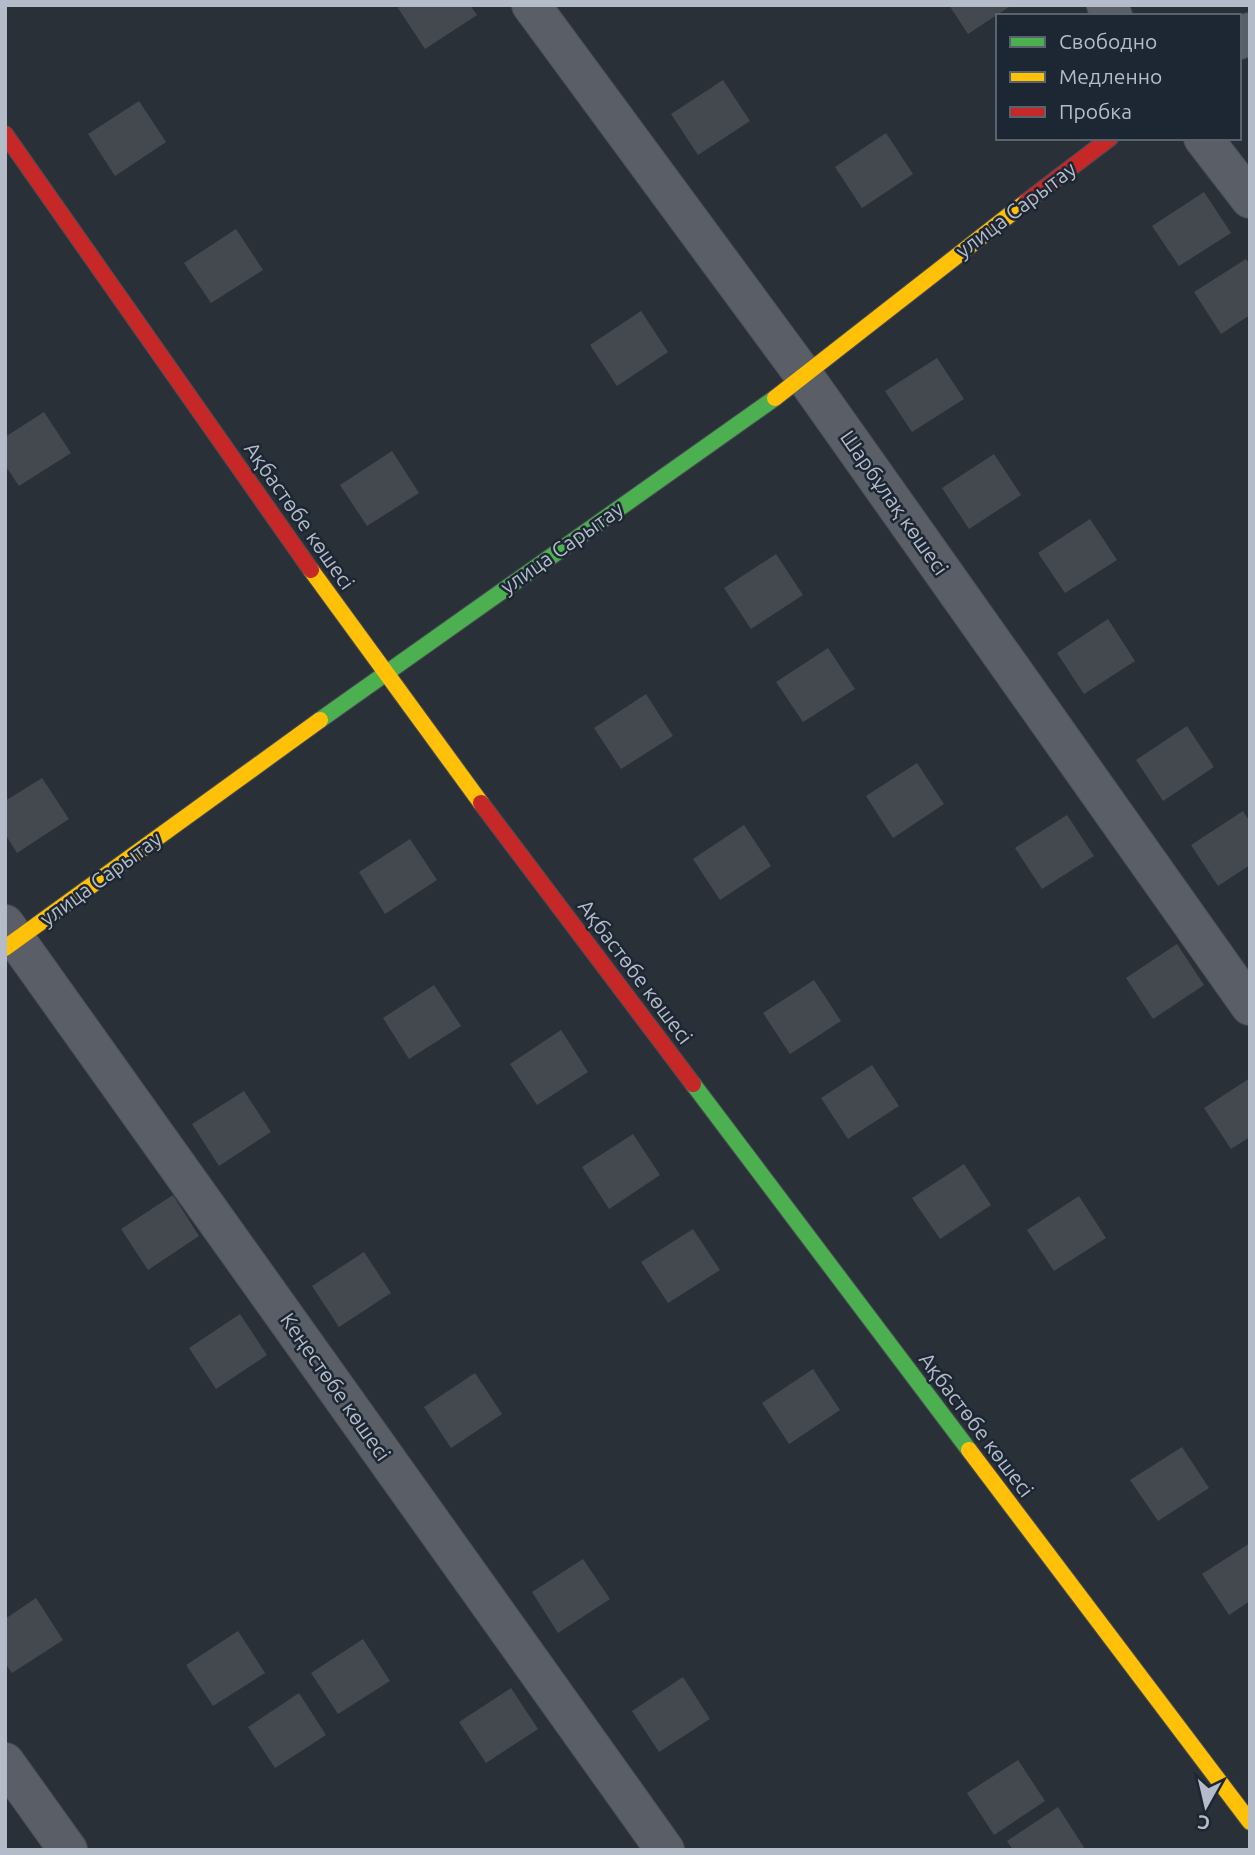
<svg xmlns="http://www.w3.org/2000/svg" width="1255" height="1855" viewBox="0 0 1255 1855" font-family="Ubuntu,sans-serif">
  <style>
    .building { fill: #444950 }
    .lines { fill: none; stroke-linecap: round; stroke-linejoin: round }
    .street-casing { stroke: #484c53; stroke-width: 40 }
    .fast-casing { stroke: #484c53; stroke-width: 18 }
    .slow-casing { stroke: #484c53; stroke-width: 18 }
    .jam-casing { stroke: #484c53; stroke-width: 18 }
    .street { stroke: #5a5e66; stroke-width: 38 }
    .fast { stroke: #4caf50; stroke-width: 16 }
    .slow { stroke: #ffc107; stroke-width: 16 }
    .jam { stroke: #c62828; stroke-width: 16 }
    .labels { text-anchor: middle; stroke-width: 5; stroke-linejoin: round; paint-order: stroke }
    .street-label { font-size: 21px; fill: #b4bcc9; stroke: #1d2633 }
  </style>
  <rect width="100%" height="100%" fill="#2a3038"/>
  <path class="building" d="M402,5h68l7,10 -52,34 -27,-41z
    M949,5h63l-44,29z
    M723,80l27,41 -52,34 -27,-41z
    M139,101l27,41 -51,34 -27,-42z
    M886,133l27,41 -51,34 -27,-41z
    M1204,192l27,41 -52,33 -27,-40z
    M236,229l27,41 -52,33 -27,-40z
    M1246,259l4,6v50l-29,19 -27,-42z
    M641,311l27,41 -51,34 -27,-41z
    M937,358l27,41 -52,33 -27,-41z
    M44,412l27,41 -52,33 -14,-21v-28z
    M392,451l27,42 -52,33 -27,-41z
    M994,454l27,41 -52,34 -27,-41z
    M1090,519l27,41 -52,33 -27,-40z
    M776,554l27,41 -52,34 -27,-41z
    M1108,619l27,42 -51,33 -27,-41z
    M828,648l27,41 -52,33 -27,-40z
    M646,694l27,42 -52,33 -27,-41z
    M1187,726l27,41 -51,34 -27,-41z
    M917,763l27,41 -51,34 -27,-42z
    M42,778l27,41 -52,34 -12,-19v-33z
    M1243,811l7,11v43l-32,21 -27,-41z
    M1067,815l27,41 -52,33 -27,-41z
    M744,825l27,41 -51,34 -27,-41z
    M410,839l27,41 -52,34 -26,-42z
    M1177,944l27,41 -51,34 -27,-41z
    M814,980l27,41 -51,33 -27,-41z
    M434,985l27,41 -52,33 -26,-41z
    M561,1030l27,42 -51,33 -27,-41z
    M872,1065l27,41 -51,33 -27,-41z
    M1250,1078v59l-19,12 -27,-41z
    M244,1091l27,41 -52,34 -27,-42z
    M633,1134l27,41 -51,34 -27,-42z
    M964,1164l27,41 -51,34 -28,-41z
    M173,1195l26,41 -51,34 -27,-41z
    M1079,1196l27,42 -52,33 -27,-41z
    M693,1229l27,41 -52,33 -27,-41z
    M364,1252l27,41 -52,34 -27,-41z
    M240,1314l27,41 -51,34 -27,-41z
    M813,1369l27,41 -51,34 -27,-41z
    M475,1373l27,41 -51,34 -27,-41z
    M1182,1447l27,41 -51,33 -28,-41z
    M1250,1543v58l-21,14 -27,-41z
    M583,1559l27,40 -52,34 -26,-41z
    M36,1598l27,42 -51,33 -7,-10v-44z
    M238,1631l27,42 -52,33 -27,-41z
    M363,1639l27,42 -52,33 -27,-41z
    M683,1677l27,42 -51,33 -27,-41z
    M511,1688l27,41 -52,34 -27,-41z
    M299,1693l27,42 -51,33 -27,-41z
    M1018,1760l27,41 -51,34 -27,-42z
    M1058,1807l27,42 -72,1 -6,-9z"/>
  <g class="lines">
    <g class="street-casing">
      <path id="street" d="M531,5l274,372 445,629
        M1106,5l7,11
        M1239,40l11,-8
        M1203,138l47,61
        M5,924l660,926
        M5,1762l63,88"/>
    </g>
    <g class="fast-casing">
      <path id="fast" d="M320,720l455,-322
        M693,1084l276,366"/>
    </g>
    <g class="slow-casing">
      <path id="slow" d="M775,398l251,-196
        M311,570l170,233
        M5,948l315,-228
        M969,1450l281,372"/>
    </g>
    <g class="jam-casing">
      <path id="jam" d="M5,134l306,436
        M1026,202l84,-64
        M481,803l212,281"/>
    </g>
    <use href="#street" class="street"/>
    <use href="#fast" class="fast"/>
    <use href="#slow" class="slow"/>
    <use href="#jam" class="jam"/>
  </g>
  <g class="labels">
    <g class="street-label">
      <text transform="translate(1016 210) rotate(-37)" y="7">улица Сарытау</text>
      <text transform="translate(894 503) rotate(55)" y="7">Шарбұлақ көшесі</text>
      <text transform="translate(299 516) rotate(55)" y="7">Ақбастөбе көшесі</text>
      <text transform="translate(562 548) rotate(-35)" y="7">улица Сарытау</text>
      <text transform="translate(101 879) rotate(-36)" y="7">улица Сарытау</text>
      <text transform="translate(635 972) rotate(53)" y="7">Ақбастөбе көшесі</text>
      <text transform="translate(335 1387) rotate(55)" y="7">Кеңестөбе көшесі</text>
      <text transform="translate(976 1425) rotate(53)" y="7">Ақбастөбе көшесі</text>
    </g>
  </g>
  <rect width="1255" height="1855" fill="none" stroke="#b4bcc9" stroke-width="14"/>
  <rect x="996" y="14" width="245" height="126" fill="#1d2633" stroke="#59626f" stroke-width="2"/>
  <rect x="1010" y="37" width="35" height="10" fill="#4caf50" stroke="#59626f" stroke-width="2"/>
  <text x="1059" y="49" font-size="21" fill="#b4bcc9">Свободно</text>
  <rect x="1010" y="72" width="35" height="10" fill="#ffc107" stroke="#59626f" stroke-width="2"/>
  <text x="1059" y="84" font-size="21" fill="#b4bcc9">Медленно</text>
  <rect x="1010" y="107" width="35" height="10" fill="#c62828" stroke="#59626f" stroke-width="2"/>
  <text x="1059" y="119" font-size="21" fill="#b4bcc9">Пробка</text>
  <g transform="translate(1206 1806) rotate(188)" stroke="#1d2633" stroke-width="5" paint-order="stroke">
  <path d="M0-5L12 26L0 18L-12 26Z" fill="#b4bcc9"/>
  <text y="-10" font-size="19" font-weight="bold" text-anchor="middle" fill="#b4bcc9">С</text>
  </g>
</svg>
